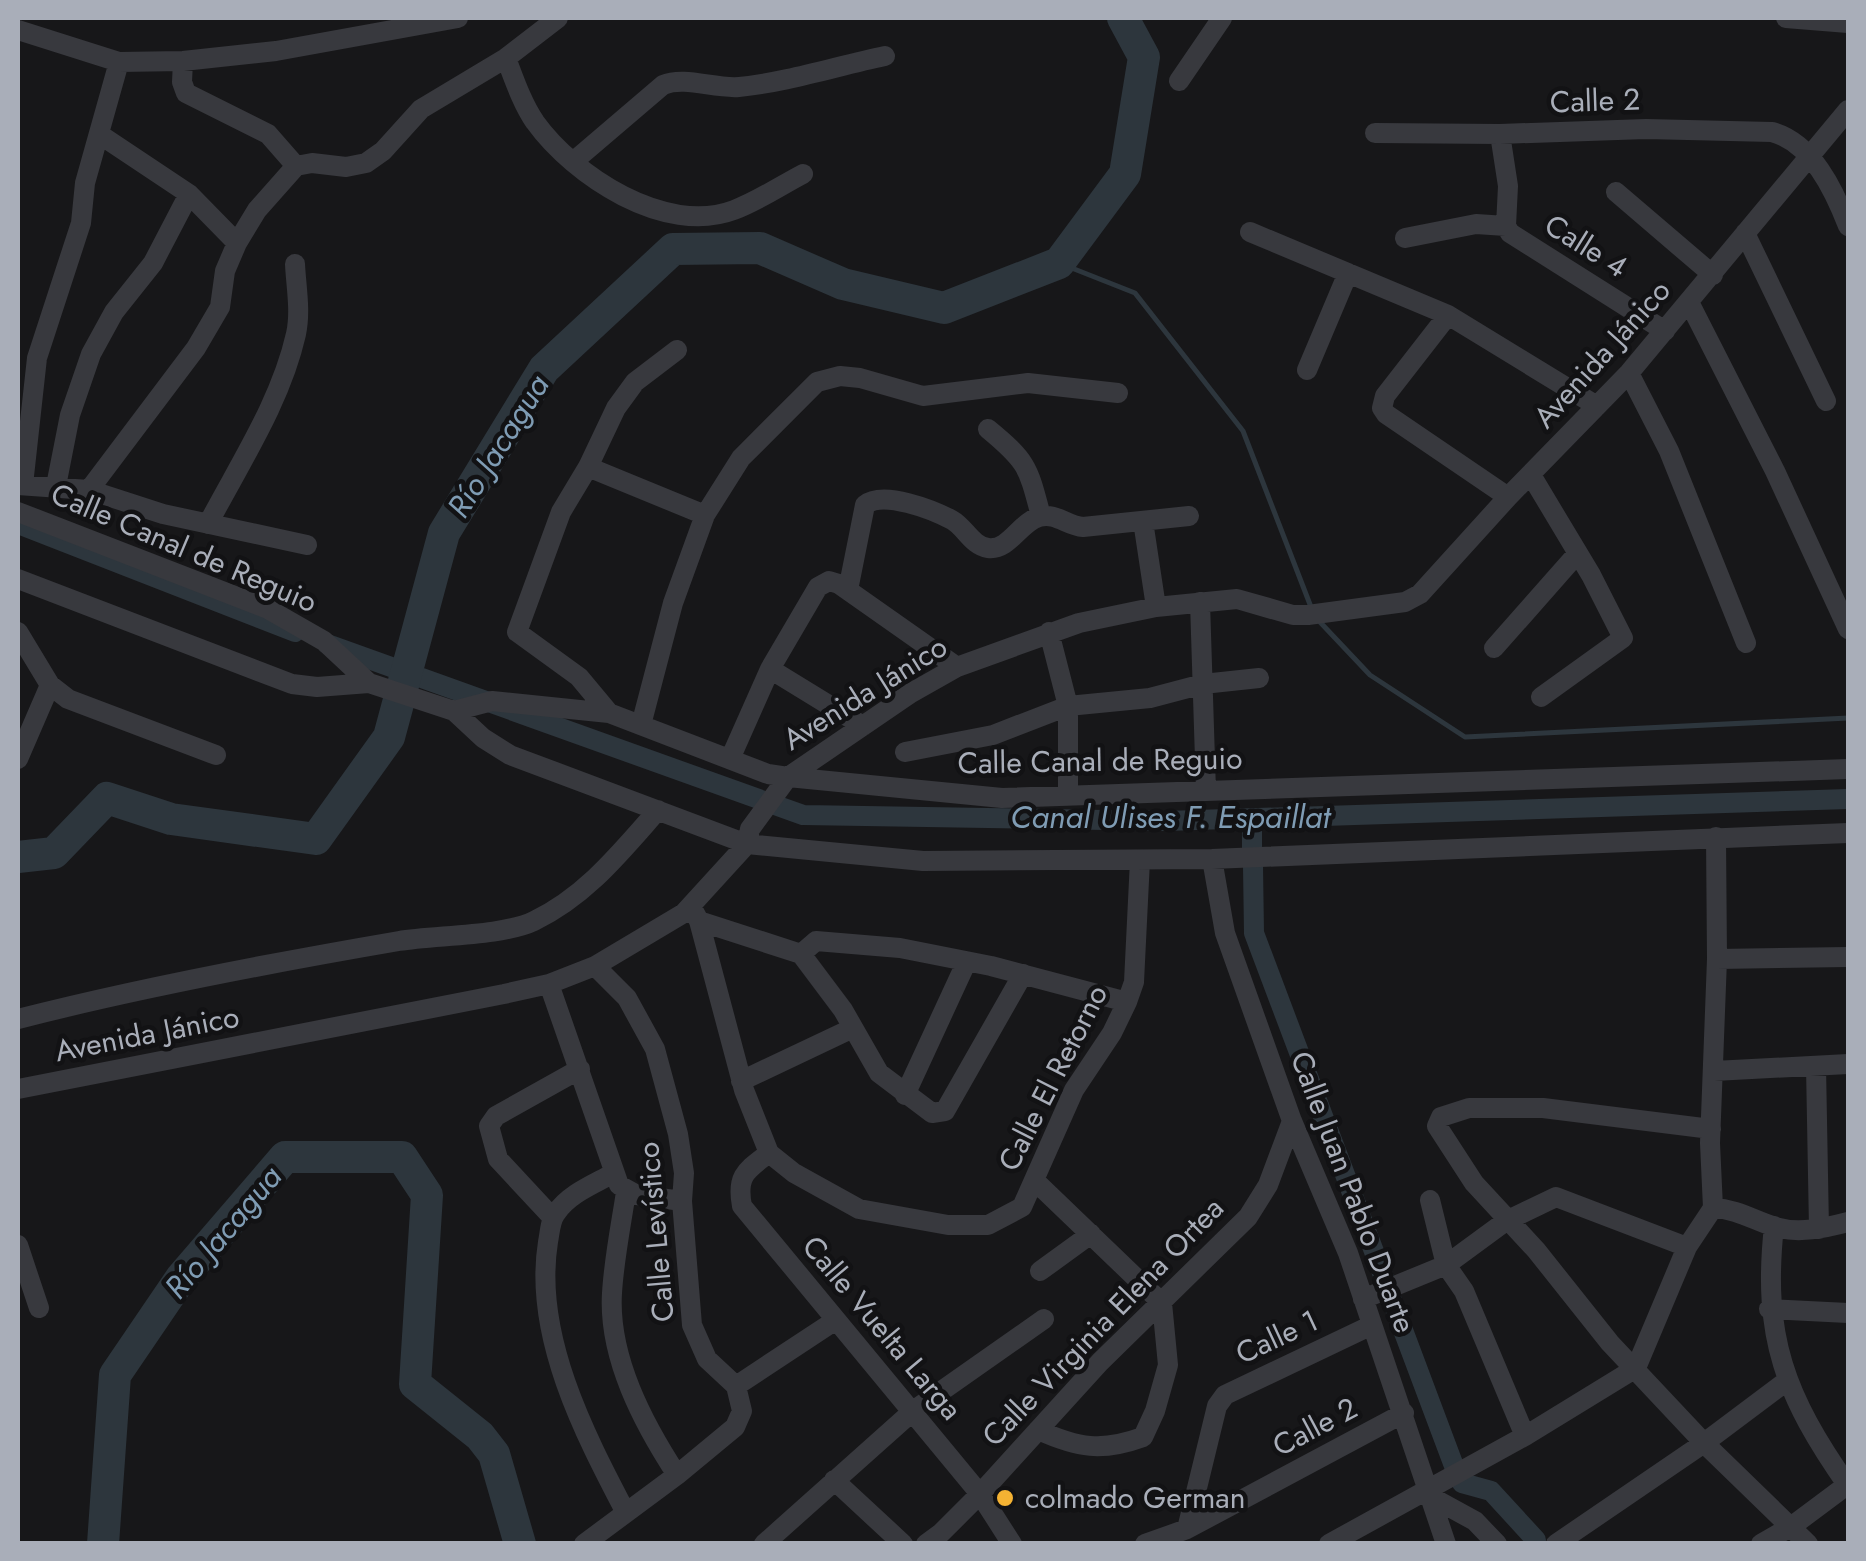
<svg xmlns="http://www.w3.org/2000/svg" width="1866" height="1561" viewBox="0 0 1866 1561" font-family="Jost,sans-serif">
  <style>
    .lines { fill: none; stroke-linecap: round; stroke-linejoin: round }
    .stream { stroke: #2d363d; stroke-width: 5 }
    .canal { stroke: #2d363d; stroke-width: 20 }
    .river { stroke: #2d363d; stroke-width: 32 }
    .minor { stroke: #38393e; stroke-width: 20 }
    .poi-dot { fill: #f4b233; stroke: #121214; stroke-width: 4 }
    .labels { text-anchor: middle; stroke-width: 9; stroke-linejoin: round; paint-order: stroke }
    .street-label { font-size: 30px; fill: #a9aeb9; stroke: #121214 }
    .poi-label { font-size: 30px; fill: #a9aeb9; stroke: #121214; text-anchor: start }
    .water-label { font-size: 32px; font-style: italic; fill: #7f9cb4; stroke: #121214 }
  </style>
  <rect width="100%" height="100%" fill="#171719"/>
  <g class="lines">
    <path class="stream" d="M1059,263l76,30 108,138 68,176
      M1319,621l51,54 95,62 383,-19"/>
    <path class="canal" d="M18,524l277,108
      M327,644l476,171 363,6 682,-22
      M1252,818v30
      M1253,866l1,67 130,345
      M1391,1298l63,168
      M1462,1483l29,8 45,49"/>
    <path class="river" d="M18,857l36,-4 53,-55 64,21 145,20 73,-102 55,-204 100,-164 129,-120 87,-1 83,36 101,24 115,-45 66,-89 19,-117 -21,-39
      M103,1544l12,-169 66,-97 104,-121h117l25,38 -12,189 65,52 14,18 26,90"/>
    <path class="minor" d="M1786,18l62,5
      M18,30l101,32 64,-1 93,-10 182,-33
      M506,58c8,21 16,45 29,64 39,54 130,114 199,88 24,-9 46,-24 69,-36
      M183,61l-1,21 4,11 82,41 28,32
      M1179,81l43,-63
      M1375,133l125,1 146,-5 126,3c40,11 62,58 76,94
      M99,134l90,60 48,49
      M1500,134l8,52 -2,40 4,7 155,98
      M574,161l89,-76c22,-9 51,4 76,2 49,-5 98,-21 146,-31
      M1616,192l97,83
      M1250,232l198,83 149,91
      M1745,233l81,168
      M1405,238l71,-14 30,2
      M1690,304l85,167 73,158
      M1448,315l-63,81 -3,12 4,6 122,83
      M1307,370l41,-97
      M1629,373l40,78 77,192
      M988,429c40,33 40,38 53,87
      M588,467l117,48
      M1531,475l60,100 32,63 -82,59
      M18,485l71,5 74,24 144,31
      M23,485l14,-127 44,-135 4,-40 34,-121
      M56,486l14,-71 21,-61 23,-42 39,-49 36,-69
      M89,490l107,-142 24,-41 5,-36 12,-28 20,-33 39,-44 16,-3 34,4 20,-4 17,-12 38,-42 85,-51 52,-40
      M18,512l250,97 56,32 45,42
      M1143,521l13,86
      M208,524c32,-61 73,-123 88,-190 5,-23 0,-48 -1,-70
      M18,579l274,105 25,3 52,-4 85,28 38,-10 117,12 159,61 20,3 214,21 846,-29
      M848,590l17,-85c18,-15 68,5 87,15 13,7 20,26 36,28 21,3 32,-26 51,-31 17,-5 28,9 44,10l106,-11
      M1200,602l6,189
      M18,632l32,53 18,14 148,56
      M1049,632l19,74v89
      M1494,648l83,-94
      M454,711l29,27 27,17 237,89 176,17 289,-2 636,-26
      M609,713l-30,-36 -62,-45 44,-120 27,-45 28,-59 19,-26 42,-32
      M641,725l32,-122 32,-88 36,-57 76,-76 23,-6 20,2 63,18 105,-13 90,10
      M863,726l-93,-57 48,-82 11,-6 10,3 118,83
      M905,752l88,-17 75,-29 82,-8 53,-14 56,-6
      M18,759l32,-74
      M730,759l40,-90
      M1212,859l13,74 67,188 56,132 98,291
      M691,906l8,15 45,169 25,63 25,20 65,36 89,16h40l34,-18 52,-117 38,-57 15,-31 7,-20 6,-122
      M699,921l102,33 42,56 36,63 53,40 13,-2 78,-137
      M801,954l15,-13 84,7 91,18 136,36
      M1717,959l131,-2
      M549,984l70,201 18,10 45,6
      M18,1019c125,-32 253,-56 381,-78 37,-6 104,-5 135,-20 52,-25 86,-68 124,-111
      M1816,1066l3,163
      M1714,1071l134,-7
      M741,1081l112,-53
      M18,1089l486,-95 45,-10 46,-18 89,-53 63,-69 3,-15 38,-52 123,-84 46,-26 122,-44 77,-16 81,-8 56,16h15l97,-13 15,-8 88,-97 121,-124 219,-263
      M905,1095l61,-132
      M1711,1129l-168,-21h-74l-28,9 -4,9 37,57 62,67 74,93 94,100 104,101
      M769,1153c-22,17 -33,22 -27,53l238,288 32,50
      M612,1174c-20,11 -43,20 -56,39 -6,8 -6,19 -8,29 -15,93 36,191 78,271
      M1035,1181l127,122 6,62 -13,46 -12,26c-41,15 -65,11 -105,-7
      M626,1192c-5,33 -12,67 -14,101 -4,64 31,130 65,182
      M1430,1200l16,65 18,26 61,145
      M1713,1208l-3,-65 7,-184 -1,-122
      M552,1217l-54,-58 -9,-33 7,-10 84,-47
      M1774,1226c-12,111 11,170 74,260
      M18,1245l21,63
      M1040,1271l51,-37
      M1363,1299l83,-34 60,-44 50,-24 131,50
      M1769,1309l79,4
      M736,1386l100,-66
      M834,1480l69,64
      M1433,1498l42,23 22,23
      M1187,1529l30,-123 8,-11 147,-70
      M584,1544l93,-69 58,-48 7,-16 -6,-25 -29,-27 -15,-34 -10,-124 2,-28 -6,-39 -23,-85 -28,-51 -32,-32
      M764,1544l149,-133 131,-92
      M926,1544l15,-11 39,-39 120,-132 148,-145 20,-32 24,-64
      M1145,1544l42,-15 217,-116
      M1329,1544l196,-108 111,-68 51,-121 26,-39c24,1 40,12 62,19 24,7 50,1 73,-5
      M1556,1544l148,-101 84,-63
      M1761,1544l31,-18 55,-41"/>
  </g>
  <circle class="poi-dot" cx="1005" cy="1498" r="10"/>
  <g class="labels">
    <g class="street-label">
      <text transform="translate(1595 101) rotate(-2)" y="10">Calle 2</text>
      <text transform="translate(1586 246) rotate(32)" y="10">Calle 4</text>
      <text transform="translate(1602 354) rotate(-48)" y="10">Avenida Jánico</text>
      <text transform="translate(184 548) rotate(23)" y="10">Calle Canal de Reguio</text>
      <text transform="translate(865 693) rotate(-32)" y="10">Avenida Jánico</text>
      <text transform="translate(1100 761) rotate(-1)" y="10">Calle Canal de Reguio</text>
      <text transform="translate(147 1034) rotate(-11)" y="10">Avenida Jánico</text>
      <text transform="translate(1053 1078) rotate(-63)" y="10">Calle El Retorno</text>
      <text transform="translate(1353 1192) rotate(69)" y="10">Calle Juan Pablo Duarte</text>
      <text transform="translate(656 1232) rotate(-95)" y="10">Calle Levístico</text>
      <text transform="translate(1103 1322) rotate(-46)" y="10">Calle Virginia Elena Ortea</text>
      <text transform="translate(882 1328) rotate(50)" y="10">Calle Vuelta Larga</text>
      <text transform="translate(1277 1337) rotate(-25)" y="10">Calle 1</text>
      <text transform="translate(1315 1427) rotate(-28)" y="10">Calle 2</text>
    </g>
    <g class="poi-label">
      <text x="1025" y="1508">colmado German</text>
    </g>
    <g class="water-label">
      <text transform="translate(498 446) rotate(-58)" y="11">Río Jacagua</text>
      <text x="1170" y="828">Canal Ulises F. Espaillat</text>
      <text transform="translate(223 1232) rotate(-50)" y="11">Río Jacagua</text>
    </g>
  </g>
  <rect width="1866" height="1561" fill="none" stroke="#a9aeb9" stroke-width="40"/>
</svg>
